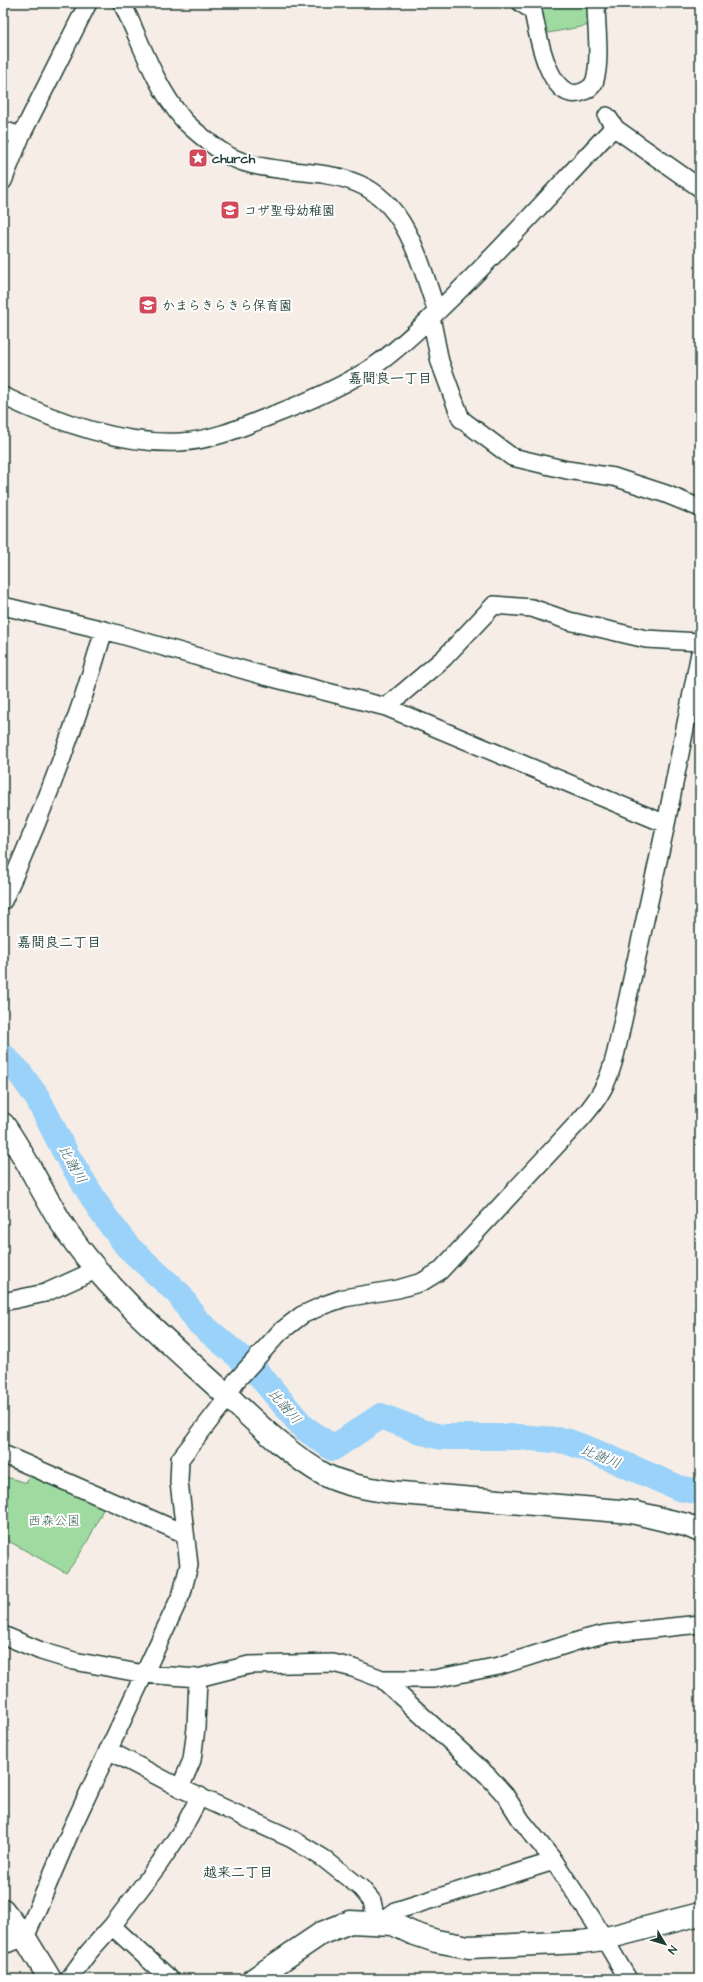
<svg xmlns="http://www.w3.org/2000/svg" width="703" height="1982" viewBox="0 0 703 1982" font-family="'Architects Daughter','Klee One',sans-serif">
  <style>
    .green { fill: #9fdaa1; stroke: #5f8c6a }
    .lines { fill: none; stroke-linecap: round; stroke-linejoin: round }
    .river { stroke: #9ad2fa; stroke-width: 26 }
    .minor-casing { stroke: #1f3d34; stroke-width: 20 }
    .tertiary-casing { stroke: #1f3d34; stroke-width: 25 }
    .minor { stroke: #fff; stroke-width: 17 }
    .tertiary { stroke: #fff; stroke-width: 22 }
    .labels { text-anchor: middle; stroke-width: 4; stroke-linejoin: round; paint-order: stroke }
    .poi-label { font-size: 13px; font-weight: bold; fill: #1f3d34; stroke: #fff; text-anchor: start }
    .park-label { font-size: 13px; fill: #3f644f; stroke: #fff }
    .neighbourhood-label { font-size: 14px; font-weight: bold; fill: #1f3d34; stroke: #fff }
    .water-label { font-size: 14px; font-style: italic; fill: #3e6266; stroke: #fff }
  </style>
  <rect width="100%" height="100%" fill="#f6eee6"/>
  <filter id="ink" filterUnits="userSpaceOnUse"><feTurbulence type="fractalNoise" baseFrequency=".025" numOctaves="2"/><feDisplacementMap in="SourceGraphic" scale="8" xChannelSelector="R" yChannelSelector="G"/><feConvolveMatrix kernelMatrix="1 2 1 2 8 2 1 2 1" color-interpolation-filters="sRGB"/></filter>
  <g filter="url(#ink)">
    <path class="green" d="M521,3h75v21l-58,11z
      M31,1467l76,33c-12,28 -22,49 -41,73l-63,-35v-62l24,7z"/>
    <g class="lines">
      <path class="river" d="M3,1056l16,16 18,25 29,57 37,60 24,32 52,48 18,27 59,50 47,56 30,21 48,-32 41,16 19,5h78l47,4 27,10 86,37 21,4"/>
      <g class="minor-casing">
        <path id="minor" d="M122,3c19,39 32,81 60,115 6,8 30,27 39,33 21,15 47,17 72,20 22,2 46,4 66,13 49,21 62,82 78,128
          M521,3l12,8c4,20 15,89 46,82 7,-2 14,-6 16,-13 6,-22 1,-54 1,-77
          M607,116l9,13 84,59
          M3,130l18,6
          M3,181l18,-45 67,-133
          M431,317l9,45 21,57 51,38 55,13 47,7 52,17 34,14
          M3,396c52,25 119,49 177,46 29,-1 58,-13 85,-24 38,-14 78,-31 112,-54 23,-16 44,-37 64,-56 60,-57 116,-121 173,-181
          M3,606l101,24 161,46 121,31 280,117
          M386,707l58,-49 50,-53 38,3 37,13 77,18 54,3
          M3,901c40,-88 74,-177 101,-271
          M3,1302l42,-9 51,-23
          M3,1454l182,80
          M3,1635l38,16 33,10 70,13 54,4 51,-13 84,-2 20,5 29,11h52l65,-13 85,-27 21,-5 95,-10
          M382,1679l106,97 17,19 16,25 33,41 39,59 35,59
          M108,1750l72,38 112,51 31,19 38,30 11,13 5,23 18,-13 159,-50
          M180,1788l12,-28 4,-32 2,-50
          M112,1926l58,53
          M3,1945l22,-7 46,-108 111,-237 7,-28 -10,-83 1,-23 48,-62 7,-15 45,-50 22,-17 22,-10 20,-7 54,-9 24,-7 18,-11 142,-153c19,-22 27,-37 34,-66l50,-228 34,-171
          M69,1979l19,-26 24,-27 47,-62 23,-34 18,-34"/>
      </g>
      <g class="tertiary-casing">
        <path id="tertiary" d="M3,1124c25,35 41,74 65,109 43,61 99,108 154,158 33,30 64,62 103,84 20,10 43,13 64,17l243,20 54,13 14,6
          M3,1910l22,28 25,41
          M254,1979l68,-46 28,-11 43,2 19,9 24,8 33,6 113,-5 21,-3 97,-25"/>
      </g>
      <use href="#minor" class="minor"/>
      <use href="#tertiary" class="tertiary"/>
    </g>
  </g>
  <defs>
    <g id="sight-square" transform="scale(1)"><rect x="-9" y="-9" width="18" height="18" rx="4" fill="#d1495b" stroke="#fff"/><path d="M0-6L1.8-2.2L6-1.7L2.9 1.2L3.7 5.4L0 3.3L-3.7 5.4L-2.9 1.2L-6-1.7L-1.8-2.2Z" fill="#fff"/></g>
    <g id="school-square" transform="scale(1)"><rect x="-9" y="-9" width="18" height="18" rx="4" fill="#d1495b" stroke="#fff"/><path d="M0-5L7-2L0 1L-7-2ZM-4 1L0 2.5L4 1V4Q0 6-4 4Z" fill="#fff"/></g>
  </defs>
  <g fill-rule="evenodd">
    <use href="#sight-square" x="198" y="158"/>
    <use href="#school-square" x="230" y="210"/>
    <use href="#school-square" x="148" y="305"/>
  </g>
  <g class="labels">
    <g class="poi-label">
      <text x="212" y="163">church</text>
      <text x="244" y="215">コザ聖母幼稚園</text>
      <text x="162" y="310">かまらきらきら保育園</text>
    </g>
    <g class="park-label">
      <text x="54" y="1525">西森公園</text>
    </g>
    <g class="neighbourhood-label">
      <text x="390" y="383">嘉間良一丁目</text>
      <text x="59" y="947">嘉間良二丁目</text>
      <text x="238" y="1877">越来二丁目</text>
    </g>
    <g class="water-label">
      <text transform="translate(73 1164) rotate(60)" y="5">比謝川</text>
      <text transform="translate(285 1406) rotate(49)" y="5">比謝川</text>
      <text transform="translate(601 1456) rotate(22)" y="5">比謝川</text>
    </g>
  </g>
  <rect width="703" height="1982" fill="none" stroke="#fff" stroke-width="16"/>
  <rect x="8" y="8" width="687" height="1966" fill="none" stroke="#1f3d34" stroke-width="1.5" filter="url(#ink)"/>
  <g transform="translate(665 1944) rotate(128)" stroke="#ffffff" stroke-width="3" paint-order="stroke">
  <path d="M0-3L7 15L0 10L-7 15Z" fill="#1f3d34"/>
  <text y="-6" font-size="11" font-weight="bold" text-anchor="middle" fill="#1f3d34">N</text>
  </g>
</svg>
